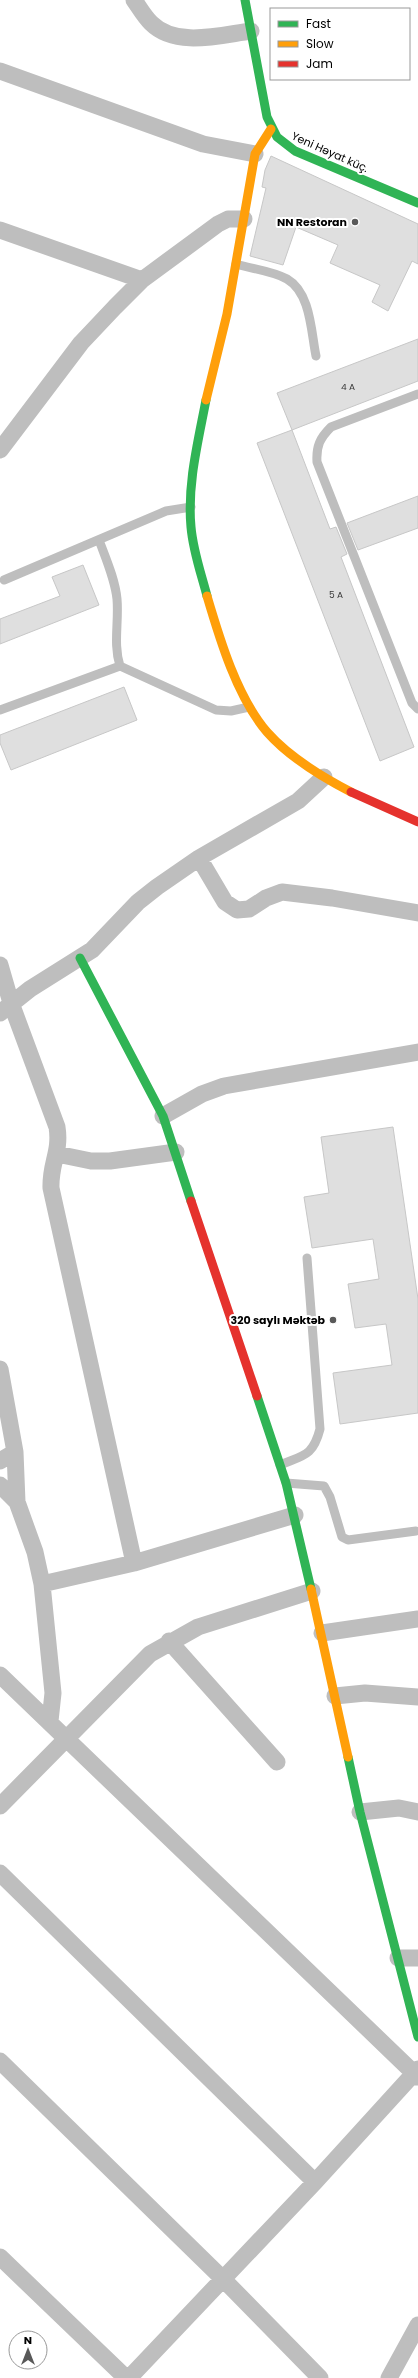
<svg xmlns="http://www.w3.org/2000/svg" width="418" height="2378" viewBox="0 0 418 2378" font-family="Poppins,sans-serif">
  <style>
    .building { fill: #dfdfdf; stroke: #c7c7c7 }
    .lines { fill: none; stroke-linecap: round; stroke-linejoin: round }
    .lane { stroke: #bebebe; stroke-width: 9 }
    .street { stroke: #bebebe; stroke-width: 17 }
    .fast { stroke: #30b455; stroke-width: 9 }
    .slow { stroke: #ff9f0a; stroke-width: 9 }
    .jam { stroke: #e5322d; stroke-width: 9 }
    .poi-dot { fill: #595959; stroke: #fff; stroke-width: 1.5 }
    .labels { text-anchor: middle; stroke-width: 4; stroke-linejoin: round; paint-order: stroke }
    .number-label { font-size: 9px; fill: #383838 }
    .street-label { font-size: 11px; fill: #000; stroke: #fff }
    .poi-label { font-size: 11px; font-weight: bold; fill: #000; stroke: #fff; text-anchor: end }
  </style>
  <rect width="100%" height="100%" fill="#fff"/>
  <path class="building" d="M271,156l147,68v40l-6,-3 -24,50 -16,-9 8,-17 -50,-22 8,-18 -42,-18 -13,38 -33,-9 16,-68 -4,-1 3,-17z
    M418,339v42l-126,49 -15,-37z
    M292,430l38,99 6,-2 11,27 -6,3 73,190 -34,14 -123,-318z
    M418,496v32l-60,22 -11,-27z
    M83,565l16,40 -99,39v-25l60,-23 -8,-19z
    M124,687l13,33 -126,50 -11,-27v-8z
    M393,1127l25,172v114l-78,11 -7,-51 59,-8 -6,-41 -31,4 -7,-44 31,-5 -6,-40 -61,9 -8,-51 25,-4 -8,-56z"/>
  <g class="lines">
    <path class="lane" d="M236,264c16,5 37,7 51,15 24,14 24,53 29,77
      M418,394l-87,33c-11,11 -15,19 -14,35l95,241 6,6
      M99,540c7,19 16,39 18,59 2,23 -4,45 3,67l96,44 15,1 18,-4
      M4,580l162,-69 25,-4
      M0,710l120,-44
      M280,1465c24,-10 33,-9 40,-36l-13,-171
      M286,1483l38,3 6,11 12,40 6,3 68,-9"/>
    <path class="street" d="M134,0c5,7 10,16 17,23 25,25 69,12 100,8
      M0,71l203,73 52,10
      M0,230l142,50
      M0,450l81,-107 34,-36 27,-27 76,-56 10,-5h16
      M199,858l26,44 12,8 12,-1 17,-11 16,-6 50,6 86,15
      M0,965l11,38 46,124c4,25 -7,36 -6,61l83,375
      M0,1013l30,-24 62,-39 46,-48 19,-15 42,-29 99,-57 26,-24
      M163,1116l39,-22 22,-8 194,-34
      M57,1154l34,7h19l66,-9
      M0,1369l15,83 2,50 18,50 7,32 11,109 -3,28
      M0,1461l15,-9
      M0,1485l17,17
      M42,1584l92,-21 161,-48
      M322,1633l96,-14
      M169,1641l108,121
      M0,1675l418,402
      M335,1696l30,-3 53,4
      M0,1806l150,-152 48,-27 114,-36
      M360,1812l39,-4 19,4
      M0,1873l315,309
      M398,1958h20
      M0,2061l223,218 97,99
      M0,2257l126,121
      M129,2378l186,-196 103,-113
      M389,2378l29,-53"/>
    <path class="fast" d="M245,0l22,117 10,20 18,14 123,52
      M206,400c-8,42 -19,85 -15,127 2,24 10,46 16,69
      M80,958l83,158 28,85
      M257,1396l29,87 25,106
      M348,1757l12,55 58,225"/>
    <path class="slow" d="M206,400l21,-86 28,-160 16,-25
      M207,596c13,44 30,101 60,136 22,25 55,45 84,60
      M311,1589l37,168"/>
    <path class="jam" d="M351,792l67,30
      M191,1201l66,195"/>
  </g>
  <g class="poi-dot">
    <circle cx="355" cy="222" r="4"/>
    <circle cx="333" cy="1320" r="4"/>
  </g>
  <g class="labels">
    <g class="number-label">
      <text x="348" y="390">4 A</text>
      <text x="336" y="598">5 A</text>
    </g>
    <g class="street-label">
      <text transform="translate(330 152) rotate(24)" y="4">Yeni Həyat küç.</text>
    </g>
    <g class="poi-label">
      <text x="347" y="226">NN Restoran</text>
      <text x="325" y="1324">320 saylı Məktəb</text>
    </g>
  </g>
  <rect x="270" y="8" width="140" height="72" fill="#ffffff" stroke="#999999"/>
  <rect x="278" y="21" width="20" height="6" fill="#30b455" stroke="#999999"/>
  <text x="306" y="28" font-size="12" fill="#000000">Fast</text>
  <rect x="278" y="41" width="20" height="6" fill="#ff9f0a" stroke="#999999"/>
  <text x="306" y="48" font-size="12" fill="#000000">Slow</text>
  <rect x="278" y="61" width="20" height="6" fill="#e5322d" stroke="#999999"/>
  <text x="306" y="68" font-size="12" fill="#000000">Jam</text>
  <g transform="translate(28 2350)"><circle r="19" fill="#ffffff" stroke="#999999"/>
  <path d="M0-3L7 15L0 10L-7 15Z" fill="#595959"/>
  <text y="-6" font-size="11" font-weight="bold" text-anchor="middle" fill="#000000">N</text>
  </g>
</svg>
